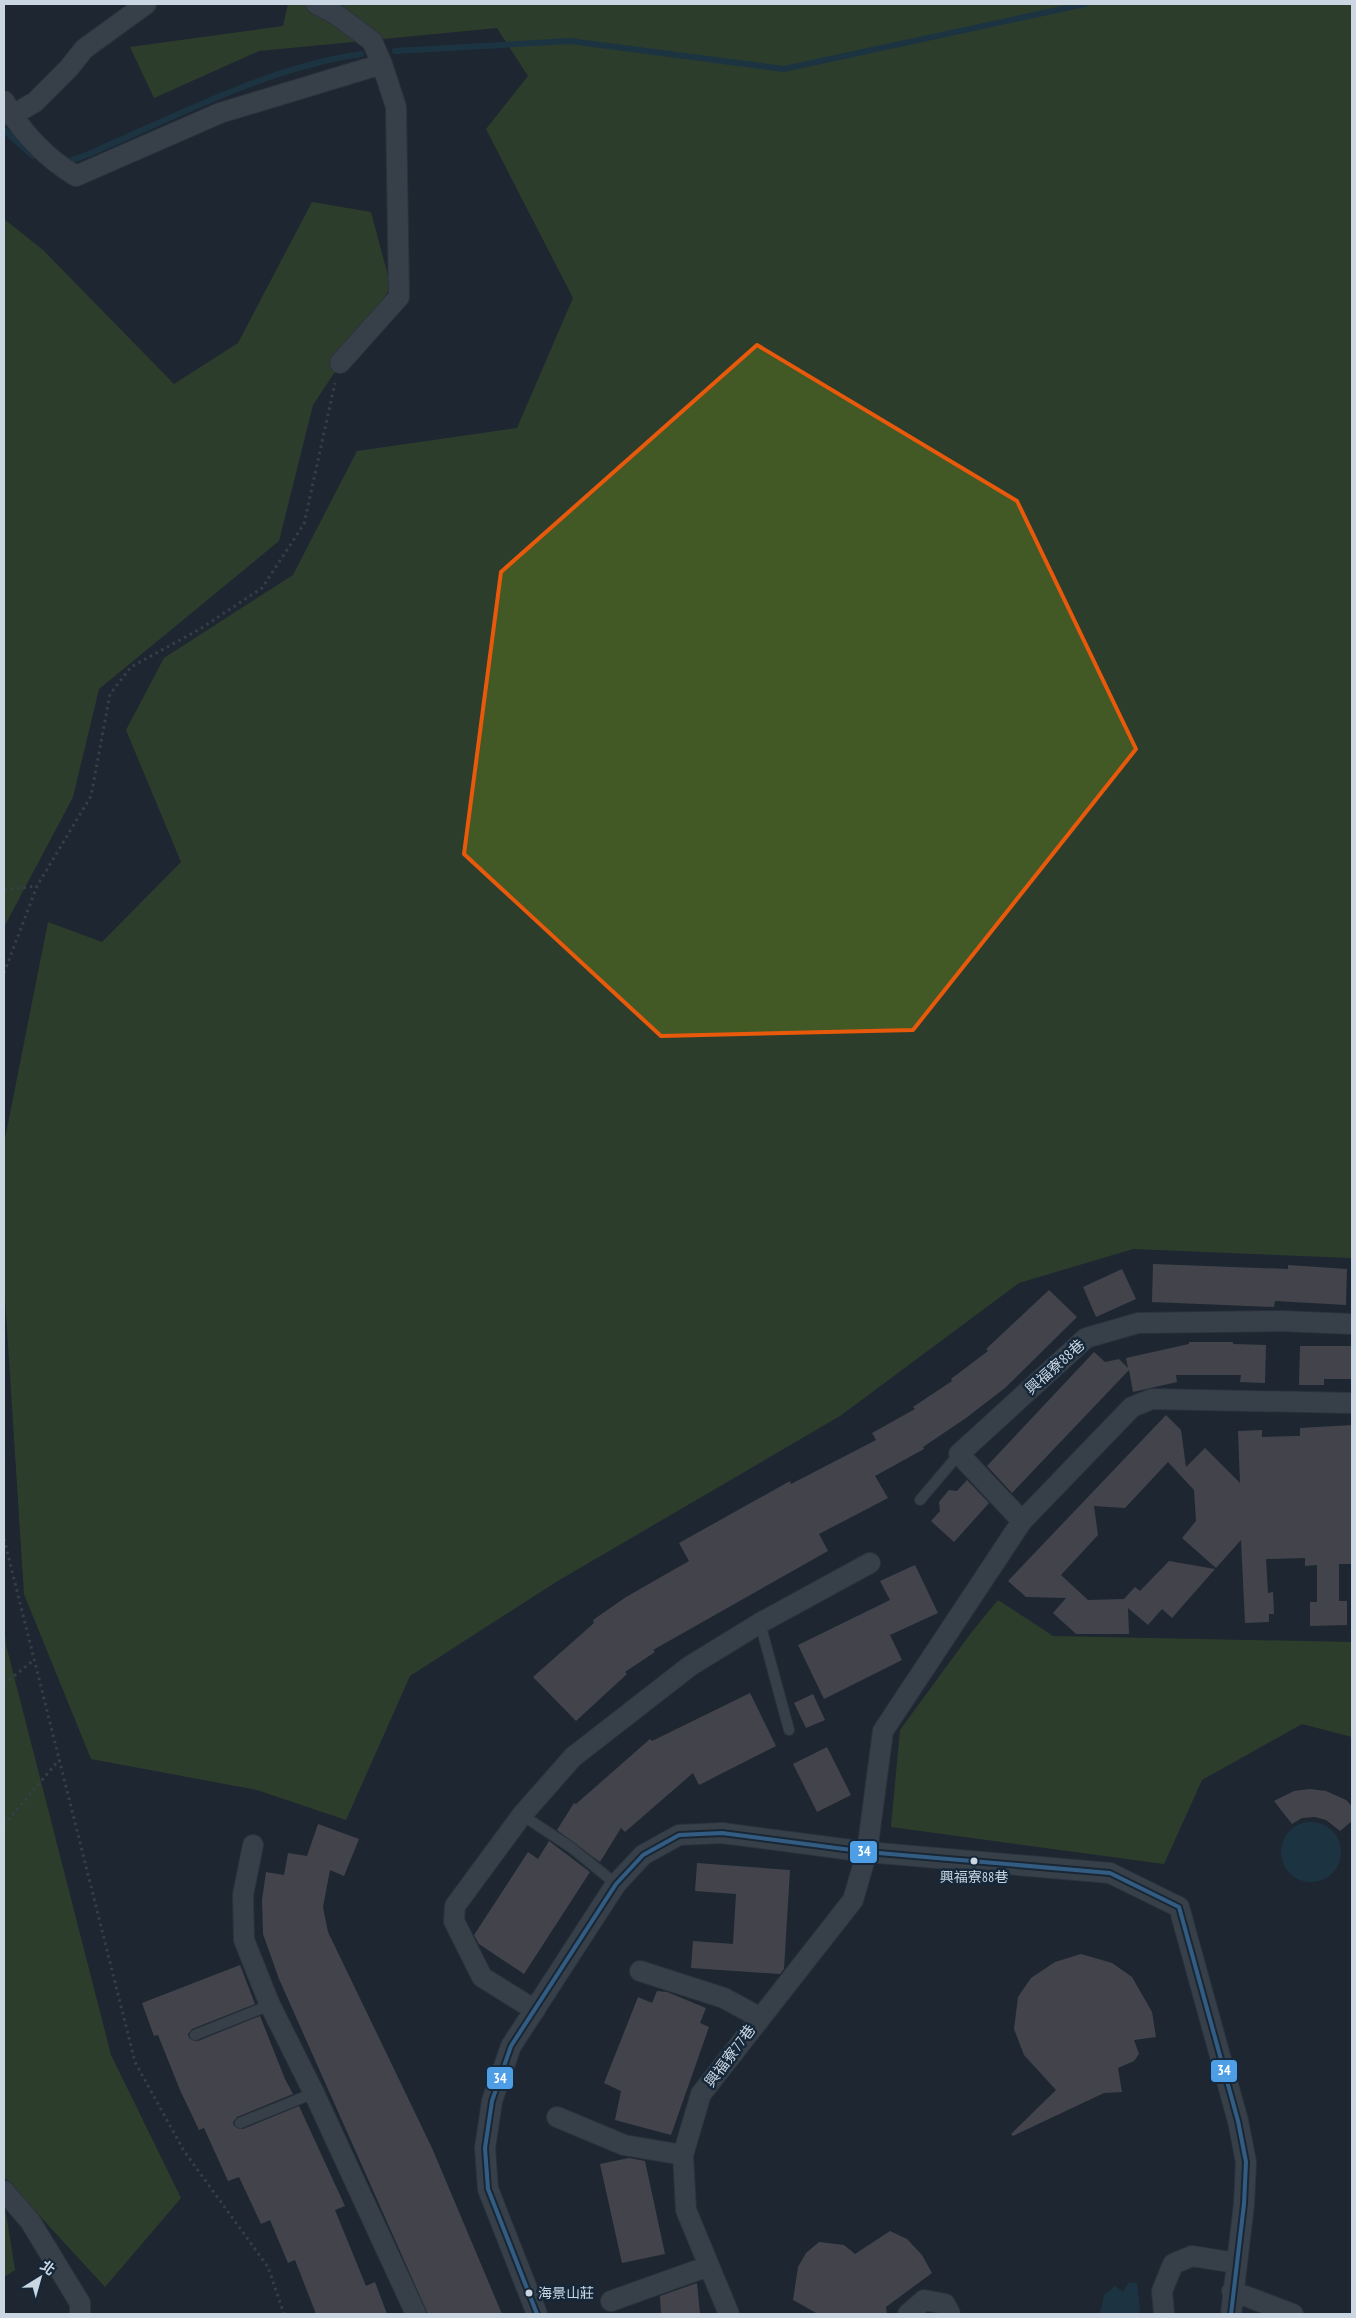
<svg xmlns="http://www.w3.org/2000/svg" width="1356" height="2318" viewBox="0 0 1356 2318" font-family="'PT Sans Narrow','Noto Sans TC',sans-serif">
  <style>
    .forest { fill: #425925 }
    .water { fill: #1c4556 }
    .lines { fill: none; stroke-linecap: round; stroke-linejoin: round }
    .stream { stroke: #1c4556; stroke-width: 6 }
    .building { fill: #72686a }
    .lane-casing { stroke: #3b434c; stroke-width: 12 }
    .street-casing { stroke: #3b434c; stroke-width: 22 }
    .path { stroke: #545c62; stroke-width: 3; stroke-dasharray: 2.5 4; stroke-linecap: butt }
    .lane { stroke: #585f67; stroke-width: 10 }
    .street { stroke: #585f67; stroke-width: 20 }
    .bus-1-casing { stroke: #152739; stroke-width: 8 }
    .bus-1 { stroke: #4d9ee5; stroke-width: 4 }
    .marked { fill: none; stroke: #e8590c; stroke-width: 4; stroke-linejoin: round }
    .bus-dot { fill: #cad6e1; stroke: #152739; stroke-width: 2 }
    .labels { text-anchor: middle; stroke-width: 5; stroke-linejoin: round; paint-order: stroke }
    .bus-label { font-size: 14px; fill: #cad6e1; stroke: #152739 }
    .street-label { font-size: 15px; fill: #cad6e1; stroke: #152739 }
    .line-badge { stroke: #152739; stroke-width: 2 }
    .badge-label { font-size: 14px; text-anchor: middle; font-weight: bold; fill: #fff }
  </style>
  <rect width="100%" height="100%" fill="#1d2731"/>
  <path class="forest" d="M288,4h1064v1254l-219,-9 -114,34 -179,133 -284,166 -146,94 -64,144 -89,-30 -166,-31 -67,-165 -20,-312v-138l44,-222 54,20 79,-80 -55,-132 38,-72 129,-83 64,-124 160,-23 56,-130 -87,-169 42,-53 -31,-48 -238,23 -105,47 -24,-51 153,-21z
    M312,202l59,10 20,75 -78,118 -34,136 -180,148 -26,108 -69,130v-708l39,31 131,134 64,-41z
    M998,1600l55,36 299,6v95l-50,-13 -100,56 -38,84 -273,-37 9,-97 71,-97z
    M4,1622l2,23 105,410 70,143 -76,89 -101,-110z
    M4,2201l11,69 -11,7z"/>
  <path class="water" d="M1281 1852a30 30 0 1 1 60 0a30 30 0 1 1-60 0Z
    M1129,2282l8,1 3,27 -3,4h-37l4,-19 11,-9 8,6z"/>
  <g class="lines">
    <path class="stream" d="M395,51l175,-10 214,28 301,-65
      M4,130l29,26
      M66,162l23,-8c88,-38 177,-86 272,-100"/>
  </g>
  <path class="building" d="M1153,1264l135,5v-4l59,4 -1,36 -71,-4 -1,6 -122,-5z
    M1122,1269l14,30 -40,18 -13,-30z
    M1049,1290l28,27 -72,71 -39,30 -43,29 1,2 -49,27 13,22 -69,36 9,17 -175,99 2,2 -30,20 2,2 -51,47 -43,-44 61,-54 -1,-3 33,-23 63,-36 -10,-18 111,-62 1,3 85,-44 -4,-7 43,-24 -2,-2 39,-26 -1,-2 37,-28 -2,-2z
    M1189,1342h44v2l33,1 -1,38 -25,-1 1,-7h-65l1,7 -44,10 -4,-22 -117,123 -25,-27 107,-114 11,10 14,-3 9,9 -2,-10 63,-14z
    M1300,1346h52v33h-28v6h-25z
    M1166,1415l15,15 5,37 19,-19 35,35 -2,-52 24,-1v7l33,-1h5v-8l52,-3v139h-13v37h8v24l-37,1v-24h7v-37l-12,1v-8l-39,1 2,34 5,-1 1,22h-5v8l-24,1 -4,-83 -25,28 -34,-30 14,-17 -2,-31 -26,-28 -43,46 -31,-2 4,29 -37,40 27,25 36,-1 11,-12 5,4 29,-30 46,8 -43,49 -10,-9 -14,16 -20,-17 1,26h-53l-23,-21 13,-15 -40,-1 -18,-16z
    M967,1480l22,23 -35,39 -23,-21 9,-10 -1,-9 10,-12 8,1z
    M915,1565l23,48 -48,22 12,25 -78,39 -26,-54 92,-45 -10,-19z
    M750,1693l26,53 -77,39 -6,-12 -68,59 -4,-4 -21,34 -43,-32 17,-27 2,1 74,-65 2,2z
    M813,1694l12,26 -19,8 -12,-25z
    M827,1747l24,48 -34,17 -24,-48z
    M1310,1789l16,2 20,9 6,6v15l-12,10 -14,-11 -11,-3 -13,1 -10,6 -18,-23 20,-10z
    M318,1824l41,15 -15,37 -14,-6 -7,37 5,25 104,216 70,166h-74l-149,-335 -16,-45 -1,-34 4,-28 18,3 4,-22 19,3z
    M549,1841l41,31 -66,102 -45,-30 -5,-9 54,-83 10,7z
    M697,1863l93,7 -6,99 -4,5 -89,-6 2,-27 40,3 3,-50 -41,-3z
    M1081,1954l31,9 20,14 20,35 4,25 -22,3 5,14 -5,7 -16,7 4,24 -18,1 -91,43 -2,-2 45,-44 -32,-35 -10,-26 4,-32 13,-19 24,-16z
    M240,1965l15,39 -63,25 -4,5 1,4 9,3 62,-25 25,63 8,15 -56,23 -4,5 1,4 9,3 56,-23 46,100 -10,4 31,76 9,-4 12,32h-71l-21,-54 -7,3 -18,-43 -9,4 -22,-47 -11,4 -24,-53 -5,2 -19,-40 -22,-55 -4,1 -12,-33z
    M657,1991l10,1 39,16 -6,15 9,4 -38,108 -56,-15 6,-29 -17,-8 34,-86 14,6z
    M629,2158l16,3 20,93 -43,9 -22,-99z
    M890,2231l17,8 15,16 10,18 -46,34 1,7h-69l-25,-14 5,-33 8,-14 13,-11 25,3 11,9z
    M697,2283l3,31h-39l-1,-18z"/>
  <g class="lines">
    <g class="lane-casing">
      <path id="lane" d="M920,1500l39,-46
        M760,1623l29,107
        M522,1815l50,33 44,36
        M195,2035l75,-30
        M240,2123l74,-30"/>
    </g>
    <g class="street-casing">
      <path id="street" d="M316,4l21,11 35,26 10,23
        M4,101c16,30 43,58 72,75l144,-63 162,-49 14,43 3,190 -59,66
        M11,116l24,-14 34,-34 15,-19 62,-45
        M1022,1521l-63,-67 127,-116 52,-15 143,-2 71,3
        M253,1845l-10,50 1,45 26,65 44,88 102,221
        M640,1971l84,27 35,19
        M535,2010l-53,-33 -28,-56 1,-15 67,-91 51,-58 117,-91 70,-43 110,-60
        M557,2117l67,28 59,10
        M4,2191l26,30 50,82v11
        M1232,2291l61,23
        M611,2301l98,-35
        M537,2314l-49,-125 -3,-41 7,-47 19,-55 105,-162 27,-29 36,-20 43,-2 145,19 243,21 69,34 59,214 8,41 -2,42 -13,110
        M729,2314l-43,-104 -3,-55 18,-61 152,-194 14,-48 16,-121 139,-210 110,-114 20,-8 200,4
        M908,2314l16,-14 21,4 5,10
        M1164,2314l-2,-23 11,-27 19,-8 44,7"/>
    </g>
    <path class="path" d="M4,890l33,-4
      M4,973l33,-87 54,-90 19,-102 21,-27 69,-38 62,-41 42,-64 31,-141
      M4,1539l131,523 49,89 84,116 16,47
      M4,1684l30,-24
      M4,1825l55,-65"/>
    <use href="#lane" class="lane"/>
    <use href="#street" class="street"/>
    <g class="bus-1-casing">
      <path id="bus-1" d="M537,2314l-49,-125 -3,-41 7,-47 19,-55 105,-162 27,-29 36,-20 43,-2 145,19 243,21 69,34 59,214 8,41 -2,42 -13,110"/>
    </g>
    <use href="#bus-1" class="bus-1"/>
  </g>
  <path d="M0 0H1356V2318H0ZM757,345l260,156 119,248 -223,281 -252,6 -197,-182 37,-282z" fill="#1d2731" fill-opacity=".55" fill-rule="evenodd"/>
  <path class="marked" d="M757,345l260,156 119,248 -223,281 -252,6 -197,-182 37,-282z"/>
  <g class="bus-dot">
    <circle cx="974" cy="1861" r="4.5"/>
    <circle cx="529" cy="2293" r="4.5"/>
  </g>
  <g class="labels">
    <g class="bus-label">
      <text x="974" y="1882">興福寮88巷</text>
      <text x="538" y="2298" text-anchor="start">海景山莊</text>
    </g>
    <g class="street-label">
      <text transform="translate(1055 1367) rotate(-42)" y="5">興福寮88巷</text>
      <text transform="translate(730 2056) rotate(-53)" y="5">興福寮77巷</text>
    </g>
  </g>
  <g class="line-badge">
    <rect x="849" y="1840" width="29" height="24" rx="5" fill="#4d9ee5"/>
    <rect x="1210" y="2059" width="28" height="24" rx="5" fill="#4d9ee5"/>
    <rect x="486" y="2066" width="28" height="24" rx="5" fill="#4d9ee5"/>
  </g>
  <g class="badge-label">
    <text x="864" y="1856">34</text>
    <text x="1224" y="2075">34</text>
    <text x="500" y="2083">34</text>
  </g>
  <rect width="1356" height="2318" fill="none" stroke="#cad6e1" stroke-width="10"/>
  <g transform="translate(40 2278) rotate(37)" stroke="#152739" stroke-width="4" paint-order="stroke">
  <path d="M0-4L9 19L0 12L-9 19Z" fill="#cad6e1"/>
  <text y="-8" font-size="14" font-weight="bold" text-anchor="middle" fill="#cad6e1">北</text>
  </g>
</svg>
